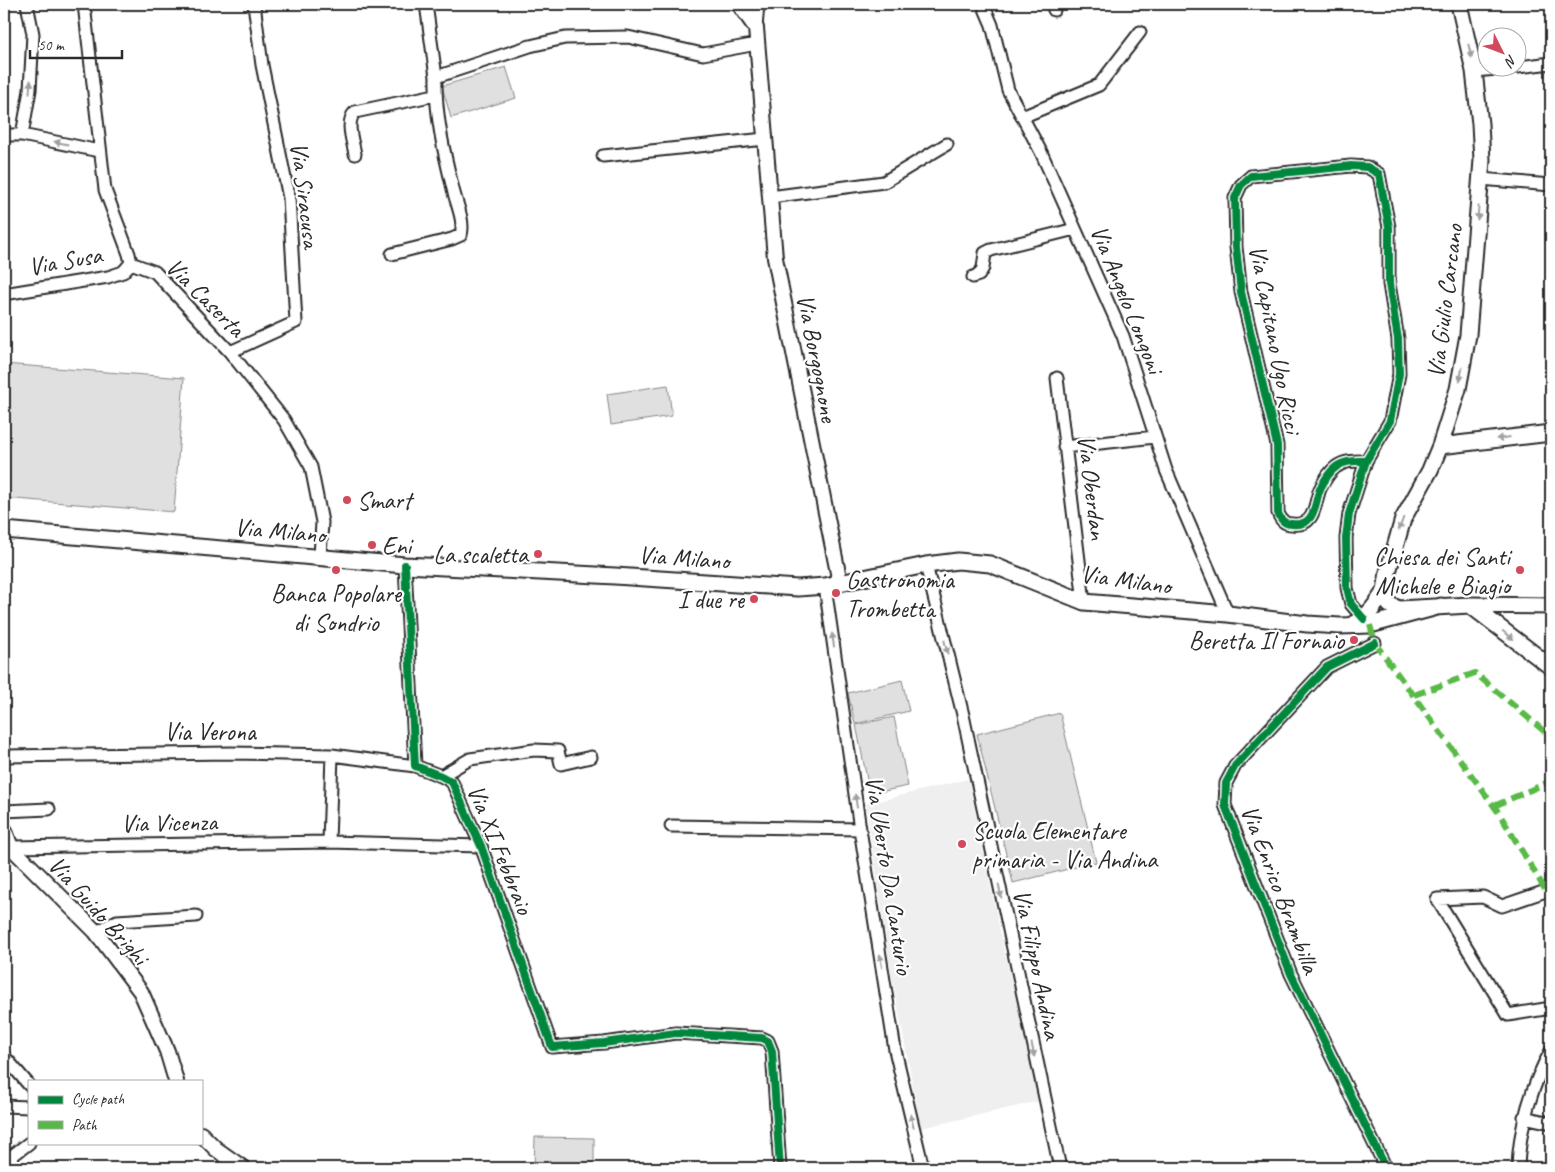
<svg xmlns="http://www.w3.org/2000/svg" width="1555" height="1172" viewBox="0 0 1555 1172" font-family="Caveat,sans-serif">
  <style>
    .built { fill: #efefef }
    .green { fill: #e0e0e0; stroke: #868686 }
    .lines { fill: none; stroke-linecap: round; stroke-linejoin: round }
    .minor-casing { stroke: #2b2b2b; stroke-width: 15 }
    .tertiary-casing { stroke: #2b2b2b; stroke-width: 18 }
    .secondary-casing { stroke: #2b2b2b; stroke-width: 19 }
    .minor { stroke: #fff; stroke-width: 11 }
    .tertiary { stroke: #fff; stroke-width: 14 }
    .secondary { stroke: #fff; stroke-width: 15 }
    .quiet { stroke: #58b947; stroke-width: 6; stroke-dasharray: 12 6; stroke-linecap: butt }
    .cycleway-casing { stroke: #fff; stroke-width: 11 }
    .cycleway { stroke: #00873e; stroke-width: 8 }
    .oneway { fill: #a0a0a0 }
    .poi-dot { fill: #d1495b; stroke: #fff; stroke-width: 2 }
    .labels { text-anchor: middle; stroke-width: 4.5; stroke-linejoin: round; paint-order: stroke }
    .street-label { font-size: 25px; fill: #2b2b2b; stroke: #fff }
    .poi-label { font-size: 25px; fill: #2b2b2b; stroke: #fff; text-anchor: start }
  </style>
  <rect width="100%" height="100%" fill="#fff"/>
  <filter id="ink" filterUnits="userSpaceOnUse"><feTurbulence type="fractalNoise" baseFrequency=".02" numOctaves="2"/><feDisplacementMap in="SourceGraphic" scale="10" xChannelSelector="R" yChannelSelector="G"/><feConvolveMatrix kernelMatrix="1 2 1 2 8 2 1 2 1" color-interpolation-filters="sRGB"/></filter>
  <g filter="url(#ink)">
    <path class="built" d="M968,779l35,166 37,156 -119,27 -30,-156 -25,-168z"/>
    <path class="green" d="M506,67l10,31 -65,20 -9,-32z
      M4,364l180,14 -10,134 -170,-14z
      M668,385l4,31 -61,9 -4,-31z
      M902,680l7,31 -54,13 -7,-31z
      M1060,713l36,149 -83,21 -36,-149z
      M894,717l14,69 -38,8 -14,-69z
      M535,1137l59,1v30h-60z"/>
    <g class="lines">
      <g class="minor-casing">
        <path id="minor" d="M84,4l21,186 24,64 2,9
          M426,4l10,73 94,-31 35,-8 63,-1 75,17 54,-10
          M983,4l9,21 16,65 33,62 82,184 43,134 62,144
          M1052,4l2,6
          M756,28l2,-24
          M1518,67l33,-4
          M1474,71l35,-3
          M1022,117l77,-32 41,-53
          M4,135h18l77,16
          M22,135l8,-45 3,-56 -6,-30
          M355,154c-2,-12 -10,-32 0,-42l80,-17
          M603,156l162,-17
          M1481,179l70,6
          M770,197l114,-15 63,-38
          M392,254l60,-15 9,-4c4,-14 -5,-32 -8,-46 -9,-36 -18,-75 -17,-112
          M131,263l24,9 75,80 54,68 27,47 11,55 -2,35
          M973,277l6,-2 4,-7 2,-15 6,-3 84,-21
          M4,294l104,-17 15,-5 8,-9
          M230,352l66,-30 -7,-124 -27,-133 -8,-61
          M1057,378l27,224
          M1064,447l91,-10
          M405,565l10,201 26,10 11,6 29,64 71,201 52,-4 72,-10 86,5 6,3 4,10 8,117
          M926,565l37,150 97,453
          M825,586l35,243 35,221 28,118
          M1364,619l-13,-15 -4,-16 -1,-50 3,-24 17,-53 24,-40 9,-47 -1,-35 -9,-55v-57l-10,-53 -12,-7 -16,-1 -100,10 -10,9 -6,13 1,49 5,45 36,153 1,68c3,7 6,11 14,11 24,3 22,-20 28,-35 4,-8 9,-17 16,-22 9,-7 20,-6 30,-6
          M1375,643l-48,24 -92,99 -9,17 -1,22 66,169 95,194
          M332,755l-3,87 152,4
          M4,756l227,-3 101,2 83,11
          M441,776l29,-17 64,-9 24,1 3,13 30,-7
          M4,811l45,-2
          M671,826l189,3
          M11,847l318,-5
          M1546,891l-44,15 -19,-9 -46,2 71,116 43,-7
          M96,932l21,-11 79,-5
          M4,1056l25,29
          M4,1106l25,1
          M1524,1117l27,6
          M4,1162l25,-19
          M1518,1168c1,-39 14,-84 33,-117"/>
      </g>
      <g class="tertiary-casing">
        <path id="tertiary" d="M739,4l17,24 19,230 65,325
          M4,829l7,18 85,85 45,60 26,59 9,30
          M201,1134l15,15 27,19"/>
      </g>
      <g class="secondary-casing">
        <path id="secondary" d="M1459,4l15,67 6,53 2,36 -14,175 -10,54 -18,57 -10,24 -27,49 -15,53 -4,26 6,7 9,4 71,-4 81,1
          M1440,446l111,-13
          M4,530l401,35 210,11 183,12 27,-2 101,-21 32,-4 32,3 94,38 144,12 79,10 33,2 30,-1 71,-19
          M1470,605l81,62
          M1353,624c15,-7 22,-18 31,-32"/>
      </g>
      <use href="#minor" class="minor"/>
      <use href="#tertiary" class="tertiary"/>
      <use href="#secondary" class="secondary"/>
      <path class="quiet" d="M1370,625l5,18 124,170 47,78 5,13
        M1414,695l61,-22 76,64
        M1494,806l57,-25"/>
      <g class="cycleway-casing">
        <path id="cycleway" d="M405,565l10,201 26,10 11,6 29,64 71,201 52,-4 72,-10 86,5 6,3 4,10 8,117
          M1364,619l-13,-15 -4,-16 -1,-50 3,-24 17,-53 24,-40 9,-47 -1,-35 -9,-55v-57l-10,-53 -12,-7 -16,-1 -100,10 -10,9 -6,13 1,49 5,45 36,153 1,68c3,7 6,11 14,11 24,3 22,-20 28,-35 4,-8 9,-17 16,-22 9,-7 20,-6 30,-6
          M1375,643l-48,24 -92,99 -9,17 -1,22 66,169 95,194"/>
      </g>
      <use href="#cycleway" class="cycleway"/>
    </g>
    <defs><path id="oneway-solid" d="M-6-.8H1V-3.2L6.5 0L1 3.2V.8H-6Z" transform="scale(1.25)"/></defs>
    <g class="oneway">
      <use href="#oneway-solid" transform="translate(1470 51) rotate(76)"/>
      <use href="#oneway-solid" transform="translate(30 87) rotate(-85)"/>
      <use href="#oneway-solid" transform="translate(61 143) rotate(-168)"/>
      <use href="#oneway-solid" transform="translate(1478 213) rotate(95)"/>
      <use href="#oneway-solid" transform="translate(1461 374) rotate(101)"/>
      <use href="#oneway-solid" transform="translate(1503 438) rotate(173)"/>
      <use href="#oneway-solid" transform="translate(1401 524) rotate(111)"/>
      <use href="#oneway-solid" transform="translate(1508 635) rotate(37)"/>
      <use href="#oneway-solid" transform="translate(833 640) rotate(-98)"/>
      <use href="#oneway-solid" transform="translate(946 647) rotate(76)"/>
      <use href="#oneway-solid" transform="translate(856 801) rotate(-98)"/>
      <use href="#oneway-solid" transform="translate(1000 891) rotate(78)"/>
      <use href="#oneway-solid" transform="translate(881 961) rotate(-99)"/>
      <use href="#oneway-solid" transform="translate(1033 1050) rotate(78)"/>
      <use href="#oneway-solid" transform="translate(912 1121) rotate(-103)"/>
    </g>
  </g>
  <g class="poi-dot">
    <circle cx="347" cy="500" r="5"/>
    <circle cx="372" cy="545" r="5"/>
    <circle cx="538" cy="554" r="5"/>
    <circle cx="336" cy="570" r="5"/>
    <circle cx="1520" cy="570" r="5"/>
    <circle cx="836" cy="593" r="5"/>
    <circle cx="754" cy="599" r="5"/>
    <circle cx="1354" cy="640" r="5"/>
    <circle cx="962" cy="844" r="5"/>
  </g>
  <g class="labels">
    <g class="street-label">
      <text transform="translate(306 195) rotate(83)" y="9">Via Siracusa</text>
      <text transform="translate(65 260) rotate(-10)" y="9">Via Susa</text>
      <text transform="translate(206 297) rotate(45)" y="9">Via Caserta</text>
      <text transform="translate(1128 299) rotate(68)" y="9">Via Angelo Longoni</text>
      <text transform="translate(1444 301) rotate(-83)" y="9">Via Giulio Carcano</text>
      <text transform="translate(1276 339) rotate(79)" y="9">Via Capitano Ugo Ricci</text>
      <text transform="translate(818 358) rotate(79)" y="9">Via Borgognone</text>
      <text transform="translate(1093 487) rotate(83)" y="9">Via Oberdan</text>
      <text transform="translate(280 530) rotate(5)" y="9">Via Milano</text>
      <text transform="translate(684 557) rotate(4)" y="9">Via Milano</text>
      <text transform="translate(1126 579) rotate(8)" y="9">Via Milano</text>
      <text x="210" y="740">Via Verona</text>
      <text transform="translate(169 822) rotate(-1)" y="9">Via Vicenza</text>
      <text transform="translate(501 849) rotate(68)" y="9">Via XI Febbraio</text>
      <text transform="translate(890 875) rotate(81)" y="9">Via Uberto Da Canturio</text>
      <text transform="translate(1281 889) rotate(69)" y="9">Via Enrico Brambilla</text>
      <text transform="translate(99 910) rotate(48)" y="9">Via Guido Brighi</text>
      <text transform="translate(1038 964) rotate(78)" y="9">Via Filippo Andina</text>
    </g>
    <g class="poi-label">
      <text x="357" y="509">Smart</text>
      <text x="382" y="554">Eni</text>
      <text x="528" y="563" text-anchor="end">La scaletta</text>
      <text x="1510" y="565" text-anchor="end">Chiesa dei Santi<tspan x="1510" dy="29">Michele e Biagio</tspan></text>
      <text x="846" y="588">Gastronomia<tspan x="846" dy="29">Trombetta</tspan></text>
      <text x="336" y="602" text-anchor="middle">Banca Popolare<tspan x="336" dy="29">di Sondrio</tspan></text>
      <text x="744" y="608" text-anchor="end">I due re</text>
      <text x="1344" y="649" text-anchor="end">Beretta Il Fornaio</text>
      <text x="972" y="839">Scuola Elementare<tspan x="972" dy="29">primaria - Via Andina</tspan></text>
    </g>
  </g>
  <rect width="1555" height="1172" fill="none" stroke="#fff" stroke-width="20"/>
  <rect x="10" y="10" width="1535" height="1152" fill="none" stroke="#2b2b2b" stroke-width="2" filter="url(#ink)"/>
  <rect x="28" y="1080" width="175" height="65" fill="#ffffff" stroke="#aaaaaa"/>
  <rect x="38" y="1096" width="25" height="8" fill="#00873e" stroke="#aaaaaa"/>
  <text x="72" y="1104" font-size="15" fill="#2b2b2b">Cycle path</text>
  <rect x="38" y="1121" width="25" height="8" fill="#58b947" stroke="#aaaaaa"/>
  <text x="72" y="1130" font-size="15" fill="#2b2b2b">Path</text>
  <g transform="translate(1502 52) rotate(132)"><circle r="24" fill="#ffffff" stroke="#aaaaaa"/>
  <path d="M0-4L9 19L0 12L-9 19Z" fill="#d1495b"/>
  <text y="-8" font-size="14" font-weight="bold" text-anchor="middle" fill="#2b2b2b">N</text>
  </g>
  <path d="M30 50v8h92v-8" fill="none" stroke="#2b2b2b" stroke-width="2.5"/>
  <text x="38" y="50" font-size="15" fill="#2b2b2b" stroke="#ffffff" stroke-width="4" paint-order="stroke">50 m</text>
</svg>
